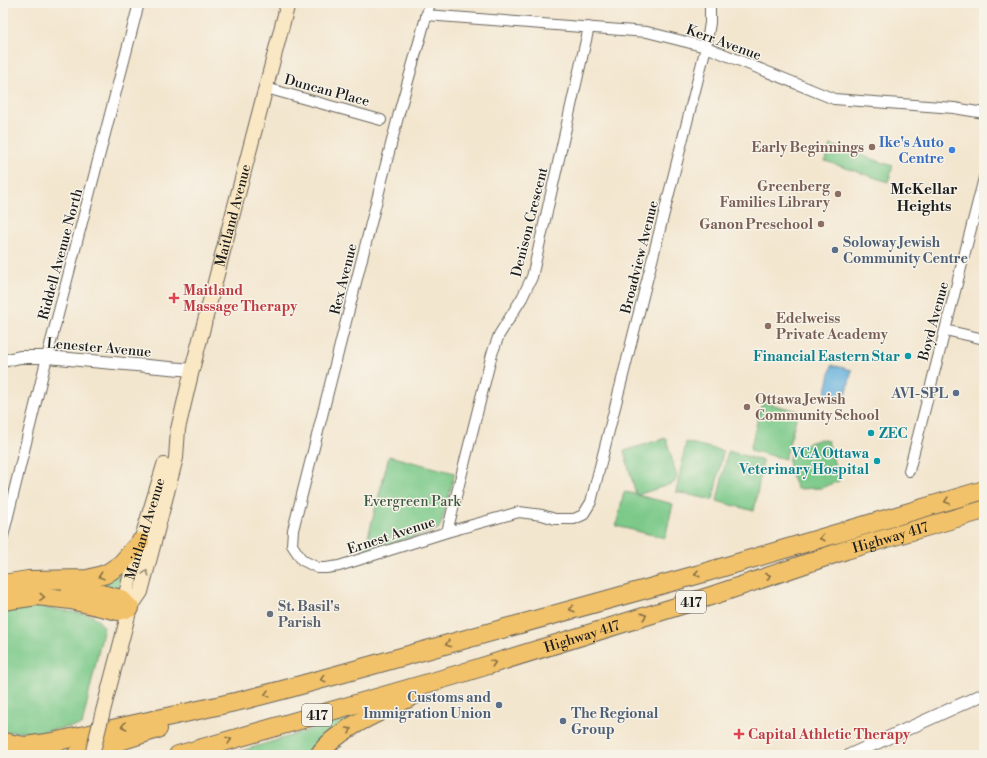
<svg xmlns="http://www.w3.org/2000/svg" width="987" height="758" viewBox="0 0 987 758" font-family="'Libre Bodoni',serif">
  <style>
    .green { fill: #7bc989; stroke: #4c7252 }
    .water { fill: #65b1de; stroke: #40667d }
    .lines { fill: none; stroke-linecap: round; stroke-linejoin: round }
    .minor-casing { stroke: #67635b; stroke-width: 12 }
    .tertiary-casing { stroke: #67635b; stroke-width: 14 }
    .secondary-casing { stroke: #67635b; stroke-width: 16 }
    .motorway-casing { stroke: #67635b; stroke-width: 20 }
    .minor { stroke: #fff; stroke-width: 10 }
    .tertiary { stroke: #fff; stroke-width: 12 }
    .secondary { stroke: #fae7c3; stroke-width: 14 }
    .motorway { stroke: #f2c26a; stroke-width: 18 }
    .secondary-bridge-casing { stroke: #67635b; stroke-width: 16; stroke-linecap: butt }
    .secondary-bridge { stroke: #fae7c3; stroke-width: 14 }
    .oneway { stroke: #876f43 }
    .oneway2 { stroke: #968c78 }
    .education-dot { fill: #8d6e63; stroke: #f7f3e8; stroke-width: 1.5 }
    .shop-dot { fill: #3f7fe0; stroke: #f7f3e8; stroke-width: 1.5 }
    .service-dot { fill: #5c6f8a; stroke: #f7f3e8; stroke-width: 1.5 }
    .health-dot { fill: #e0444e; stroke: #f7f3e8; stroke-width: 1.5 }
    .culture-dot { fill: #0f9aa8; stroke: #f7f3e8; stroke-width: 1.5 }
    .worship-dot { fill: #6b7280; stroke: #f7f3e8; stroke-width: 1.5 }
    .labels { text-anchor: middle; stroke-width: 3; stroke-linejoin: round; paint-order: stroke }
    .shield { fill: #f7f3e8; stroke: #5e5c59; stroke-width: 1 }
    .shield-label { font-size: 13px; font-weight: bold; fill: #1c1c1c }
    .street-label { font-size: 14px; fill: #1c1c1c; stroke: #f7f3e8 }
    .shop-label { font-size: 14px; font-weight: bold; fill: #366cbe; stroke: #f7f3e8; text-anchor: end }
    .education-label { font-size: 14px; font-weight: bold; fill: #785e54; stroke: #f7f3e8; text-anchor: end }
    .service-label { font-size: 14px; font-weight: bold; fill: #4e5e75; stroke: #f7f3e8; text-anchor: start }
    .health-label { font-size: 14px; font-weight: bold; fill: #be3a42; stroke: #f7f3e8; text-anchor: start }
    .culture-label { font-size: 14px; font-weight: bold; fill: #0d838f; stroke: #f7f3e8; text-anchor: end }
    .park-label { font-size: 14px; fill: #3d5942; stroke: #f7f3e8 }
    .worship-label { font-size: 14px; font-weight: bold; fill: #5b616d; stroke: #f7f3e8; text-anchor: start }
    .neighbourhood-label { font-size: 15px; font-weight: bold; fill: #1c1c1c; stroke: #f7f3e8 }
  </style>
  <rect width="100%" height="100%" fill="#f7f3e8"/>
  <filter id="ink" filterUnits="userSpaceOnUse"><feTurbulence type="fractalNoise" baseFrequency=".025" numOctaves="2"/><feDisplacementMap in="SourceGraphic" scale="8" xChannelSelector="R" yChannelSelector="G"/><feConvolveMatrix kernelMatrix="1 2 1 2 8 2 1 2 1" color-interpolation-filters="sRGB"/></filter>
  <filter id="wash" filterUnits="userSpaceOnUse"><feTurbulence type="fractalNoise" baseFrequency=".012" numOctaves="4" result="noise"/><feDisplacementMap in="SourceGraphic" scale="16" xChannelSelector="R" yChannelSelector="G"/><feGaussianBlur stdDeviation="0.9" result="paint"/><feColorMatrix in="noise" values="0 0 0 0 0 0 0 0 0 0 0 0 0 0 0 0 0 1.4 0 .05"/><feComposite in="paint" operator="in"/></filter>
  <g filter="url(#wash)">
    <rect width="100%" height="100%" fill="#f3e6cf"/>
    <path class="green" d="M831,145l62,21 -5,16 -63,-21z
      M762,402l36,9 -13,48 -35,-9z
      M666,438l11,39 -3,6 -37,12 36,9 -8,34 -49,-12 8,-34 12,2 -12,-43z
      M820,439l8,2 11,40 -18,7 -24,1c-5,-12 -16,-30 -1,-41 6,-4 17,-6 24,-9z
      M686,442l37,9 -10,49 -37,-8z
      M728,451l35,10 -9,50 -37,-10z
      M389,456l66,17 -14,51 -3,5 -74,23z
      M122,574l-3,13 -1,1h-4l-1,3 -23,-10z
      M36,606l55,9 4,2 9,10 -22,98 -42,7h-37v-122z
      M349,718l-37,37h-84z"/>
    <path class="water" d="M832,365l20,5 -8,34 -20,-5z"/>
  </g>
  <g filter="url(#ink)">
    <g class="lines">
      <g class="minor-casing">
        <path id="minor" d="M430,3l-31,110 -106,417 -1,15 10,15 16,8h8l13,-2 108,-34 72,-20 23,3 13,4h19l9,-4 8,-13 115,-455 4,-24v-20
          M426,15l221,17 59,15 128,52 120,9 30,5
          M266,88l115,32
          M945,330l39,9
          M909,471l75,-293
          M447,532l45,-178 7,-19 23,-37 10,-21 57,-250
          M3,536l44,-179 92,-354"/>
      </g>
      <g class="tertiary-casing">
        <path id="tertiary" d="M3,361l17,-4h27l145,13
          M850,755l134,-61"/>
      </g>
      <g class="secondary-casing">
        <g id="secondary">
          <path id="s1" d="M130,608l-3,-18 3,-13 34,-112"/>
          <path id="s2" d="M102,715l28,-107 11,-16 35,-134 2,-29 14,-59 96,-367"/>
        </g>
      </g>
      <g class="motorway-casing">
        <g id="motorway">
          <path d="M3,584l25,-4 60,-1 18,-5 15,-10 19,-22"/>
          <path d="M70,586l51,13 7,7"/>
          <path d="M3,601l34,-5 34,4 47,11 12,-3"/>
          <path d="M3,742l22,4 28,-4 191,-42 46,-12 410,-114 284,-84"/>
          <path d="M76,755l82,-26"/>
          <path id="s3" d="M178,755l278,-80 258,-80 132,-45 138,-40"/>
          <path d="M319,755c18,-27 65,-45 94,-59"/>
        </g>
      </g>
      <use href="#minor" class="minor"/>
      <use href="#tertiary" class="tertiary"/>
      <use href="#secondary" class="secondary"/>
      <use href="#motorway" class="motorway"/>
      <g class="secondary-bridge-casing">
        <path id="secondary-bridge" d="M92,755l10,-40"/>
      </g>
      <use href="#secondary-bridge" class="secondary-bridge"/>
    </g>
    <defs><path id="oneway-chevron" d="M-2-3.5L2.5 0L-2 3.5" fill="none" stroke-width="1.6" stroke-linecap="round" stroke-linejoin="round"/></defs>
    <g class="oneway">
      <use href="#oneway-chevron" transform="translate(947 501) rotate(164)"/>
      <use href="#oneway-chevron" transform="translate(822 538) rotate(164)"/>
      <use href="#oneway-chevron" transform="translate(697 574) rotate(164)"/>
      <use href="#oneway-chevron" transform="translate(101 576) rotate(162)"/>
      <use href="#oneway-chevron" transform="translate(768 576) rotate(-19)"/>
      <use href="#oneway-chevron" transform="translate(42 597) rotate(4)"/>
      <use href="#oneway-chevron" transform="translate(572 609) rotate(164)"/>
      <use href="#oneway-chevron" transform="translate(644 616) rotate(-17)"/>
      <use href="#oneway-chevron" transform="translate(448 644) rotate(164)"/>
      <use href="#oneway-chevron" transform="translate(493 663) rotate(-17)"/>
      <use href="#oneway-chevron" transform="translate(323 679) rotate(164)"/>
      <use href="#oneway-chevron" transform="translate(267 694) rotate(165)"/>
      <use href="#oneway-chevron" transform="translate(124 726) rotate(167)"/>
      <use href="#oneway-chevron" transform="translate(349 730) rotate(-31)"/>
      <use href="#oneway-chevron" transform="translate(229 740) rotate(-16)"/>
    </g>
    <use class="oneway2" href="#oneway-chevron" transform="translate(146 573) rotate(-75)"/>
  </g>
  <g class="education-dot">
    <circle cx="872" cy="147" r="4"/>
    <circle cx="838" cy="194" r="4"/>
    <circle cx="821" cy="224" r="4"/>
    <circle cx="768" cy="326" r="4"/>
    <circle cx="747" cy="407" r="4"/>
  </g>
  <circle class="shop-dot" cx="952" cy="150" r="4"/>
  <g class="service-dot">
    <circle cx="835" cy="250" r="4"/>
    <circle cx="956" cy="393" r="4"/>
    <circle cx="499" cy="705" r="4"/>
    <circle cx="563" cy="721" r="4"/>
  </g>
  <g class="health-dot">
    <path d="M172 292h4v4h4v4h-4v4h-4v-4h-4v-4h4z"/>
    <path d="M737 728h4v4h4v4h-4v4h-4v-4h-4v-4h4z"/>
  </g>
  <g class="culture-dot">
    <circle cx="908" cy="356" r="4"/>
    <circle cx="871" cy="433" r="4"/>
    <circle cx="877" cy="461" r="4"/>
  </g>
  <circle class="worship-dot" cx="270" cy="614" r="4"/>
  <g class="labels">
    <g class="shield">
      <rect x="676" y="591" width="30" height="22" rx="3"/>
      <rect x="302" y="704" width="30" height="22" rx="3"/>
    </g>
    <g class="shield-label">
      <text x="691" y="607">417</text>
      <text x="317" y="720">417</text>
    </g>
    <g class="street-label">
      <text transform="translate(724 42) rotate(20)" y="5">Kerr Avenue</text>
      <text transform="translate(327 90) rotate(15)" y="5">Duncan Place</text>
      <text dy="5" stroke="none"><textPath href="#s2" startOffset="518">Maitland Avenue</textPath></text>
      <text transform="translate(529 222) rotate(-76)" y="5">Denison Crescent</text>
      <text transform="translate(60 254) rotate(-75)" y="5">Riddell Avenue North</text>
      <text transform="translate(639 257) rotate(-76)" y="5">Broadview Avenue</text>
      <text transform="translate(343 279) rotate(-76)" y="5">Rex Avenue</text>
      <text transform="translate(933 321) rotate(-75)" y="5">Boyd Avenue</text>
      <text transform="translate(99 347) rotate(5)" y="5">Lenester Avenue</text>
      <text dy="5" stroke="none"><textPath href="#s1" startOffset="82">Maitland Avenue</textPath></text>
      <text transform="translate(391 535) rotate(-18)" y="5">Ernest Avenue</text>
      <text dy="5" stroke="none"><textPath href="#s3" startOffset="745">Highway 417</textPath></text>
      <text dy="5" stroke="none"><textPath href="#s3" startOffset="421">Highway 417</textPath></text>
    </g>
    <g class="shop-label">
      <text x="944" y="147">Ike's Auto<tspan x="944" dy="16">Centre</tspan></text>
    </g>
    <g class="education-label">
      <text x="864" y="152">Early Beginnings</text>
      <text x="830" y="191">Greenberg<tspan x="830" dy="16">Families Library</tspan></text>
      <text x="813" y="229">Ganon Preschool</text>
      <text x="776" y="323" text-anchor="start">Edelweiss<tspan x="776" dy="16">Private Academy</tspan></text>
      <text x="755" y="404" text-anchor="start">Ottawa Jewish<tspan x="755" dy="16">Community School</tspan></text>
    </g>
    <g class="service-label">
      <text x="843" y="247">Soloway Jewish<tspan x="843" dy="16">Community Centre</tspan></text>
      <text x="948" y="398" text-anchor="end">AVI-SPL</text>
      <text x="491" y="702" text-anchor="end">Customs and<tspan x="491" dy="16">Immigration Union</tspan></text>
      <text x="571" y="718">The Regional<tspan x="571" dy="16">Group</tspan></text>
    </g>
    <g class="health-label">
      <text x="183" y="295">Maitland<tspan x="183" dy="16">Massage Therapy</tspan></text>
      <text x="748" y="739">Capital Athletic Therapy</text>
    </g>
    <g class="culture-label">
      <text x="900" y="361">Financial Eastern Star</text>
      <text x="879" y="438" text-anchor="start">ZEC</text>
      <text x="869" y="458">VCA Ottawa<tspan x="869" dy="16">Veterinary Hospital</tspan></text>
    </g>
    <g class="park-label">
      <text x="412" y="506">Evergreen Park</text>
    </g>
    <g class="worship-label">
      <text x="278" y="611">St. Basil's<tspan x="278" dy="16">Parish</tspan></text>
    </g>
    <g class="neighbourhood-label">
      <text x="924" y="194">McKellar<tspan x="924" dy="17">Heights</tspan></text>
    </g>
  </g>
  <rect width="987" height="758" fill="none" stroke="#f7f3e8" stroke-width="16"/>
</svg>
